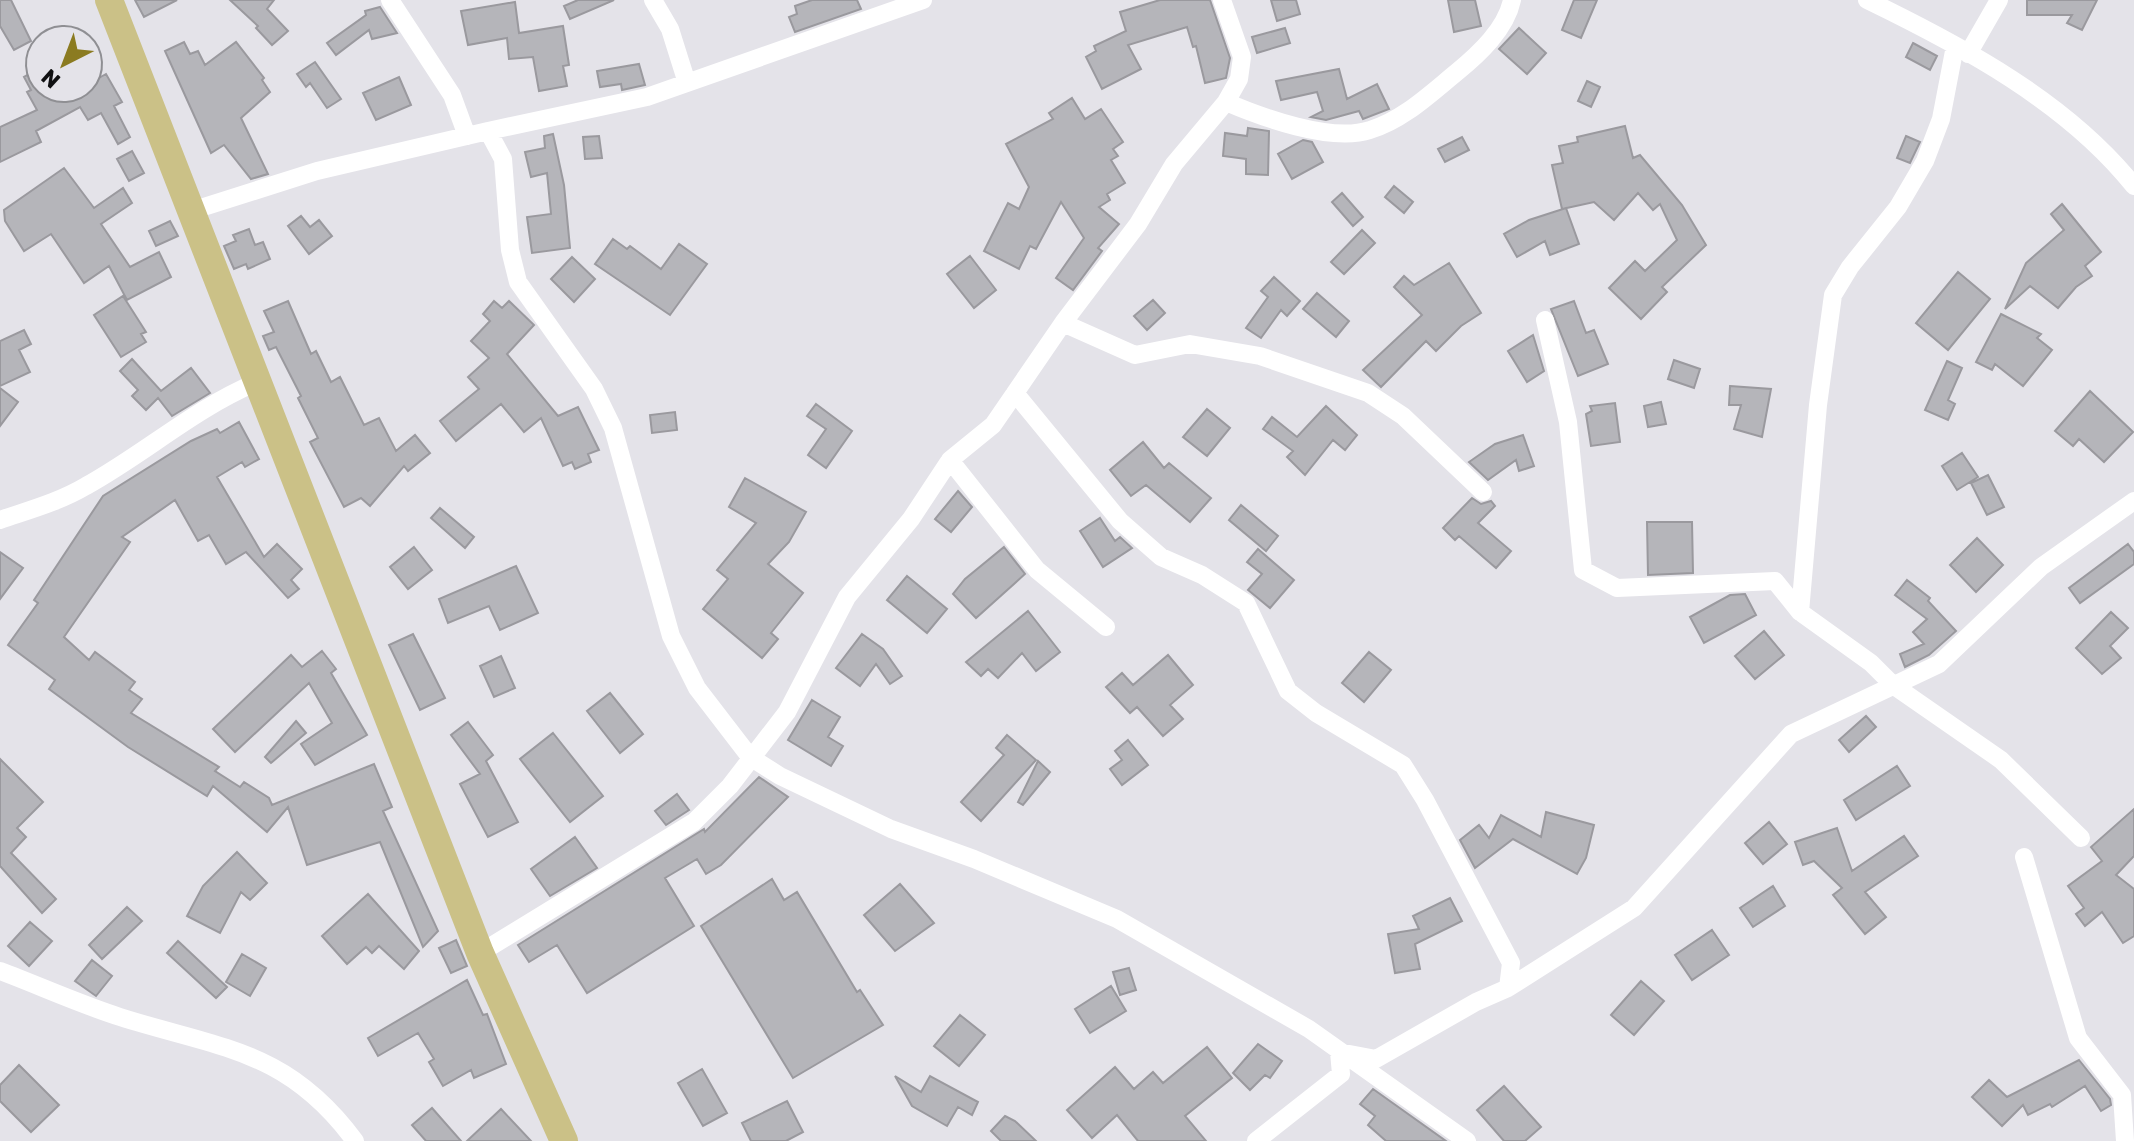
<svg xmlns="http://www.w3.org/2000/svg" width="2134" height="1141" viewBox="0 0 2134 1141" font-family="Rubik,sans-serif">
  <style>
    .building { fill: #b5b5ba; stroke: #9a999e; stroke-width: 2 }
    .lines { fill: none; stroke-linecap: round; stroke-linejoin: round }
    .street { stroke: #fff; stroke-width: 18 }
    .primary { stroke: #cbc187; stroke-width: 28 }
  </style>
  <rect width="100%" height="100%" fill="#e4e3e9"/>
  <path class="building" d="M0,0h11l20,41 -17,9 -14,-24z
    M135,0h42l-33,17z
    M230,0h44l-7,9 21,22 -16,14 -16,-17 2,-2z
    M578,0h36l-44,19 -6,-13z
    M812,0h45l4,9 -66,23 -6,-15 8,-3 -2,-8z
    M1160,0h50l20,58 -4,20 -21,5 -9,-37 -3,1 -6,-20 -59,18 13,24 -39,20 -16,-32 10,-6 -2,-5 32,-15 -6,-19z
    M1271,0h25l4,14 -23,7z
    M1448,0h27l6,26 -27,6z
    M1574,0h23l-16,38 -19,-8z
    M2027,0h70l-15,30 -15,-7 5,-8h-45z
    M515,2l4,31 44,-7 6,39 -6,1 4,20 -28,5 -6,-34 -24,2 -2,-21 -39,7 -7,-34z
    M380,7l17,26 -25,6 -3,-9 -33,25 -9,-12 39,-28 -1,-4z
    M1285,28l5,15 -33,10 -5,-16z
    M1519,28l27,25 -19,21 -28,-25z
    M184,42l6,12 8,-3 7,14 31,-23 28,36 -2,2 8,12 -29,26 27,56 -17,5 -27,-34 -13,8 -46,-102z
    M1913,43l24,13 -7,14 -24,-13z
    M315,62l26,37 -14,9 -17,-25 -4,4 -9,-13z
    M639,64l6,21 -23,5 -1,-6 -21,3 -3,-16z
    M40,68v20h48v-4l18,-10 16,28 -8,4 16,31 -12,7 -17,-31 -13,7 -8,-13 -44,24 5,11 -41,20v-35l37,-17 -10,-18 4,-2 -7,-13z
    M1339,69l8,30 30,-15 12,25 -26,10 -4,-8 -33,9 -15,-3 12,-6 -6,-19 -36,8 -5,-19z
    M399,77l12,28 -35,15 -13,-27z
    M1587,81l13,6 -9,20 -13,-6z
    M1072,98l13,21 16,-10 22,33 -10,7 5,7 -7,4 14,23 -18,11 3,6 -11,7 20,17 -21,24 4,3 -29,39 -17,-12 28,-40 -23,-36 -25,47 -6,-3 -11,23 -35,-18 24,-48 11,6 10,-22 -23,-43 47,-25 -4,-6z
    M1625,126l8,32 7,-3 42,50 24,40 -44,42 5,5 -26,27 -32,-31 26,-27 10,10 32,-31 -17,-36 -7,6 -15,-17 -24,27 -20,-18 -32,7 -10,-44 11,-2 -4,-17 19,-4 -1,-5z
    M1248,128l21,3 -1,44 -22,-1v-15l-23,-3 2,-23 22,3z
    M553,134l11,51 6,63 -38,5 -5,-36 24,-3 -4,-41 -16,4 -6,-25 20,-4 -1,-12z
    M599,136l3,22 -17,1 -2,-22z
    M1906,136l14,6 -10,21 -13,-5z
    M1462,137l7,13 -24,12 -7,-13z
    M1303,140l9,2 11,20 -31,17 -14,-25z
    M132,151l12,22 -15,8 -12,-22z
    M64,168l30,40 29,-20 9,15 -31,21 29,43 29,-15 12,25 -44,23 -18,-34 -25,17 -33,-49 -27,17 -19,-30 -1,-11z
    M1394,186l19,16 -9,11 -19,-16z
    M1342,193l21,24 -10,9 -21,-24z
    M2062,204l39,48 -16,14 7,10 -16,11 -18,21 -28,-22 -25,23 21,-46 38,-33 -13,-16z
    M1566,208l13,36 -29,11 -5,-14 -28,16 -13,-23 25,-14z
    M301,216l9,11 9,-7 13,16 -23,18 -21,-28z
    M170,221l8,15 -22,10 -7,-15z
    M249,229l6,16 8,-3 7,17 -22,10 -2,-5 -12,5 -10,-23 12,-5 -3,-6z
    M1362,230l13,13 -31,31 -13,-12z
    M613,239l14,10 3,-3 31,23 18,-25 28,20 -37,51 -75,-51z
    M970,256l26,34 -22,18 -27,-34z
    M572,257l23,22 -21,23 -23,-23z
    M1449,263l32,50 -20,13 -25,25 -10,-10 -45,46 -18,-17 59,-55 -28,-28 10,-11 10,9z
    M1958,272l32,27 -42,51 -32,-27z
    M1274,277l26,24 -13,15 -6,-6 -20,28 -15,-10 22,-31 -7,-6z
    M1317,293l32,28 -13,16 -33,-28z
    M123,296l23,36 -5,2 5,8 -25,15 -27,-42z
    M1153,300l12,13 -18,17 -13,-14z
    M288,301l23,53 5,-3 15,31 9,-5 24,48 15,-7 17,33 19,-16 15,18 -22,18 -4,-5 -34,40 -9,-8 -17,9 -34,-65 8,-4 -20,-40 3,-2 -25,-49 -7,3 -6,-14 11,-4 -10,-21z
    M494,301l8,7 7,-7 25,24 -27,29 51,62 20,-9 21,43 -11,4 3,8 -16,7 -3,-7 -9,4 -22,-48 -17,14 -23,-28 -45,37 -16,-20 39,-32 -11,-12 21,-19 -18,-17 19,-20 -7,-7z
    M1574,301l12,32 8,-3 14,34 -30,12 -27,-67z
    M2001,314l40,20 -4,4 15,12 -29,36 -28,-22 -3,6 -16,-8z
    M24,330l7,14 -12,6 11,22 -30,14v-45z
    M1533,335l11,36 -17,11 -19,-31z
    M132,359l29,32 30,-23 19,25 -38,23 -14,-18 -12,12 -14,-14 6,-6 -18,-19z
    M1674,360l26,9 -6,19 -26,-9z
    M1947,361l15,7 -14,32 7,4 -7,16 -23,-10z
    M1730,386l41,3 -9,48 -28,-8 7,-24h-12z
    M0,388l18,14 -18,24z
    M2090,391l43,41 -29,30 -25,-23 -6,7 -18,-15z
    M1661,402l5,22 -18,3 -4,-21z
    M1615,403l5,39 -29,4 -5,-32 6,-3 -2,-5z
    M816,404l36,27 -26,37 -18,-13 18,-26 -19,-13z
    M1326,406l31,29 -12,15 -12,-10 -28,35 -18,-18 6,-6 -30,-22 9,-12 25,20z
    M1207,409l23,19 -23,28 -24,-19z
    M675,412l2,18 -25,3 -2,-18z
    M239,422l20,37 -14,8 -3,-5 -25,15 47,80 13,-13 25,25 -11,11 8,9 -11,9 -42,-46 -20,12 -17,-29 -11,6 -23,-41 -53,37 8,5 -66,95 25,23 6,-8 40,30 -6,8 13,9 -11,14 88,54 -4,4 25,16 4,-5 25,16 3,7 102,-41 18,43 -9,4 55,120 -15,16 -43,-105 -73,23 -19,-58 -21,25 -54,-46 -6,10 -79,-49 -79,-58 6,-9 -47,-35 30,-42 -4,-3 69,-104 88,-55 26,-12 3,4z
    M1523,435l11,31 -15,5 -3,-11 -28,20 -19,-18 26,-18z
    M1143,442l21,26 5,-5 42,35 -21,24 -44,-37 -15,11 -21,-26z
    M1962,453l16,24 -21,13 -15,-24z
    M1988,475l16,32 -17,8 -16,-32z
    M745,478l61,34 -17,30 -21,22 35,29 -32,40 7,6 -16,19 -59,-49 25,-30 -11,-9 39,-47 -27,-16z
    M958,491l14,16 -21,25 -16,-13z
    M1472,498l9,6 10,-3 4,5 -17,17 33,28 -15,17 -37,-32 -4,4 -12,-12z
    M1241,505l37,31 -12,15 -37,-31z
    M440,508l34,29 -9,11 -34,-30z
    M1100,518l15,23 5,-4 12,11 -29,19 -23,-36z
    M1647,522h45l1,51 -45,2z
    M1977,538l26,27 -27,27 -26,-27z
    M2128,544l6,8v12l-54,39 -11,-15z
    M414,547l18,23 -24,19 -18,-22z
    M1004,547l21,27 -49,44 -23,-24 12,-15z
    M1258,549l36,31 -24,28 -22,-18 14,-16 -15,-12z
    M0,552l23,16 -23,31z
    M516,566l22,47 -38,17 -11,-24 -41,17 -9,-24z
    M907,576l40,33 -20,24 -40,-33z
    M1907,580l23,18 -2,3 28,30 -27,24 -24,12 -5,-13 24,-10 -11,-12 14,-13 -32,-24z
    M1745,594l11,21 -52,28 -14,-26 40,-22z
    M1028,611l32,41 -24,19 -14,-18 -24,25 -10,-9 -7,7 -15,-14z
    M2111,612l17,16 -18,18 11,12 -19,16 -26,-26z
    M1764,631l20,24 -29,24 -20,-23z
    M413,634l32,64 -25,12 -31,-65z
    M862,634l21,15 19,27 -12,8 -14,-20 -16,22 -24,-18z
    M322,651l14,18 -5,4 36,62 -52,30 -14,-21 31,-21 -23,-40 -74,69 -22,-23 78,-74 11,12z
    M1369,652l22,18 -27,32 -22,-19z
    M1168,655l25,30 -23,20 13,14 -20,17 -26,-29 -7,6 -24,-26 16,-14 11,12z
    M501,656l14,32 -21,9 -14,-31z
    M610,693l33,41 -23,19 -33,-42z
    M812,700l28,17 -12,20 15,9 -12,20 -43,-26z
    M1866,716l10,11 -27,25 -10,-12z
    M296,721l10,12 -35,30 -6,-6z
    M468,722l25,33 -7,6 32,61 -30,15 -28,-53 20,-10 -29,-39z
    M553,733l50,63 -33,26 -50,-63z
    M1007,735l29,25 -55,61 -20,-19 43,-47 -8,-7z
    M1128,740l20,25 -26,20 -12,-16 12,-9 -7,-9z
    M0,759l43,43 -26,26 9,9 -15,16 45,46 -14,14 -42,-47z
    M1038,761l12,11 -27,33 -5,-3z
    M1897,766l13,20 -54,34 -12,-20z
    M759,777l29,20 -67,68 -15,9 -9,-15 -32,19 29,48 -107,67 -30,-48 -28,17 -11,-17 186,-116 1,3z
    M677,794l12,16 -23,15 -11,-14z
    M2134,809v47l-18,19 18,14v47l-11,7 -21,-31 -17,14 -9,-12 8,-6 -16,-22 34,-25 -11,-14z
    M1546,812l48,13 -8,33 -9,16 -64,-35 -38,29 -15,-28 19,-15 10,13 12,-23 40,22z
    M1769,822l18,22 -24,20 -18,-21z
    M1837,828l15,43 52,-35 14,20 -53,36 21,25 -21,17 -32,-39 9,-7 -28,-27 -11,4 -8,-23z
    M575,837l22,31 -47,28 -19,-27z
    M237,852l30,31 -17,17 -9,-8 -21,41 -33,-17 16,-30z
    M772,879l12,21 13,-8 60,100 3,-2 23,35 -90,53 -92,-152z
    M900,884l34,39 -39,28 -31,-36z
    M1773,886l12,20 -32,21 -13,-19z
    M368,894l51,57 -15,18 -25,-23 -7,7 -6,-6 -19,17 -25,-28z
    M1450,898l12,23 -47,23 5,25 -25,4 -7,-39 31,-5 -6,-13z
    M127,907l15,14 -40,38 -13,-14z
    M30,922l22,19 -23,25 -21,-20z
    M1712,930l17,25 -37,25 -17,-25z
    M456,940l11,26 -16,7 -12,-25z
    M178,941l49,46 -11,11 -49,-45z
    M242,954l24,14 -16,28 -24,-14z
    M92,960l20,16 -16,20 -21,-15z
    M1129,968l7,22 -16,5 -7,-23z
    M467,980l16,35 4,-1 19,50 -32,14 -3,-8 -28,16 -14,-24 5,-3 -16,-26 -40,23 -10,-18z
    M1641,981l23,20 -30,34 -23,-20z
    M1111,986l15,25 -36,22 -15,-24z
    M960,1015l25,20 -26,31 -25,-20z
    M1258,1044l24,17 -12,17 -5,-3 -15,15 -17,-17z
    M1207,1047l25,31 -47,38 21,25h-68l-21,-26 -25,23 -25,-28 48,-43 19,22 19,-17 10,11z
    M2079,1060l31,39 1,6 -10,6 -16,-25 -33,21 -2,-3 -22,11 -5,-10 -21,21 -30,-29 17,-17 18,17z
    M19,1065l40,40 -28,27 -31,-31v-16z
    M702,1069l25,44 -24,13 -25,-43z
    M895,1076l26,16 9,-16 48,26 -6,13 -14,-8 -11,19 -35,-20z
    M1504,1086l37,41 -16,14h-21l-27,-31z
    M1373,1089l73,52h-60l-18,-16 7,-9 -15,-12z
    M787,1101l16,31 -17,9h-35l-9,-18z
    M432,1108l29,33h-35l-14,-16z
    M501,1109l30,32h-64z
    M1005,1116l10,5 21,20h-35l-10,-10z"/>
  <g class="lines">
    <path class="street" d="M390,0l62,95 15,41
      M653,0l17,29 17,54
      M1867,0c95,46 200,102 267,186
      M1955,46l-14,73 -16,42 -27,46 -48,60 -17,28 -15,110 -18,207 71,51 22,22 108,75 80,78
      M1968,54l31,-54
      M1226,102c35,15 105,41 144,28 33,-10 60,-36 87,-58 22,-18 49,-43 55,-72
      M488,131l159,-34 276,-97
      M191,211l126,-40 171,-40 15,28 7,91 8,32 76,107 19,39 58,208 26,52 53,69 30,19 111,53 83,30 143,60 192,110 158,112
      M1545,320l23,102 15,148 34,18 158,-7 25,31
      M1063,323l72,32 55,-11 70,12 108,37 35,23 80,76
      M1015,393l105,128 41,36 41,18 44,28 42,88 28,22 87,52 22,35 86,163 -3,25
      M950,460l87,110 69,57
      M0,520c29,-10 59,-18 86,-34 58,-32 108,-77 169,-103
      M2024,857l54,181 44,57 3,46
      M480,953l214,-131 36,-36 57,-74 60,-115 64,-78 39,-59 43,-35 70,-102 75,-99 36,-60 52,-62 13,-23 3,-22 -20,-57
      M0,971c40,15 79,33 120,46 101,32 167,32 235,124
      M1256,1141l85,-67 -2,-22 37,7 100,-57 32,-14 126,-80 157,-174 148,-70 102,-97 93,-66"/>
    <path class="primary" d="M109,0l371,953 84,188"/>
  </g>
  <g transform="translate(64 64) rotate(222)"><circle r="38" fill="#e4e3e9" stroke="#8f8f93" stroke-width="2"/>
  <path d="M0-6L14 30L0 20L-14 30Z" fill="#8b7b21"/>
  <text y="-12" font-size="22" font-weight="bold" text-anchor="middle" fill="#101012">N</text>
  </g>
</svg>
